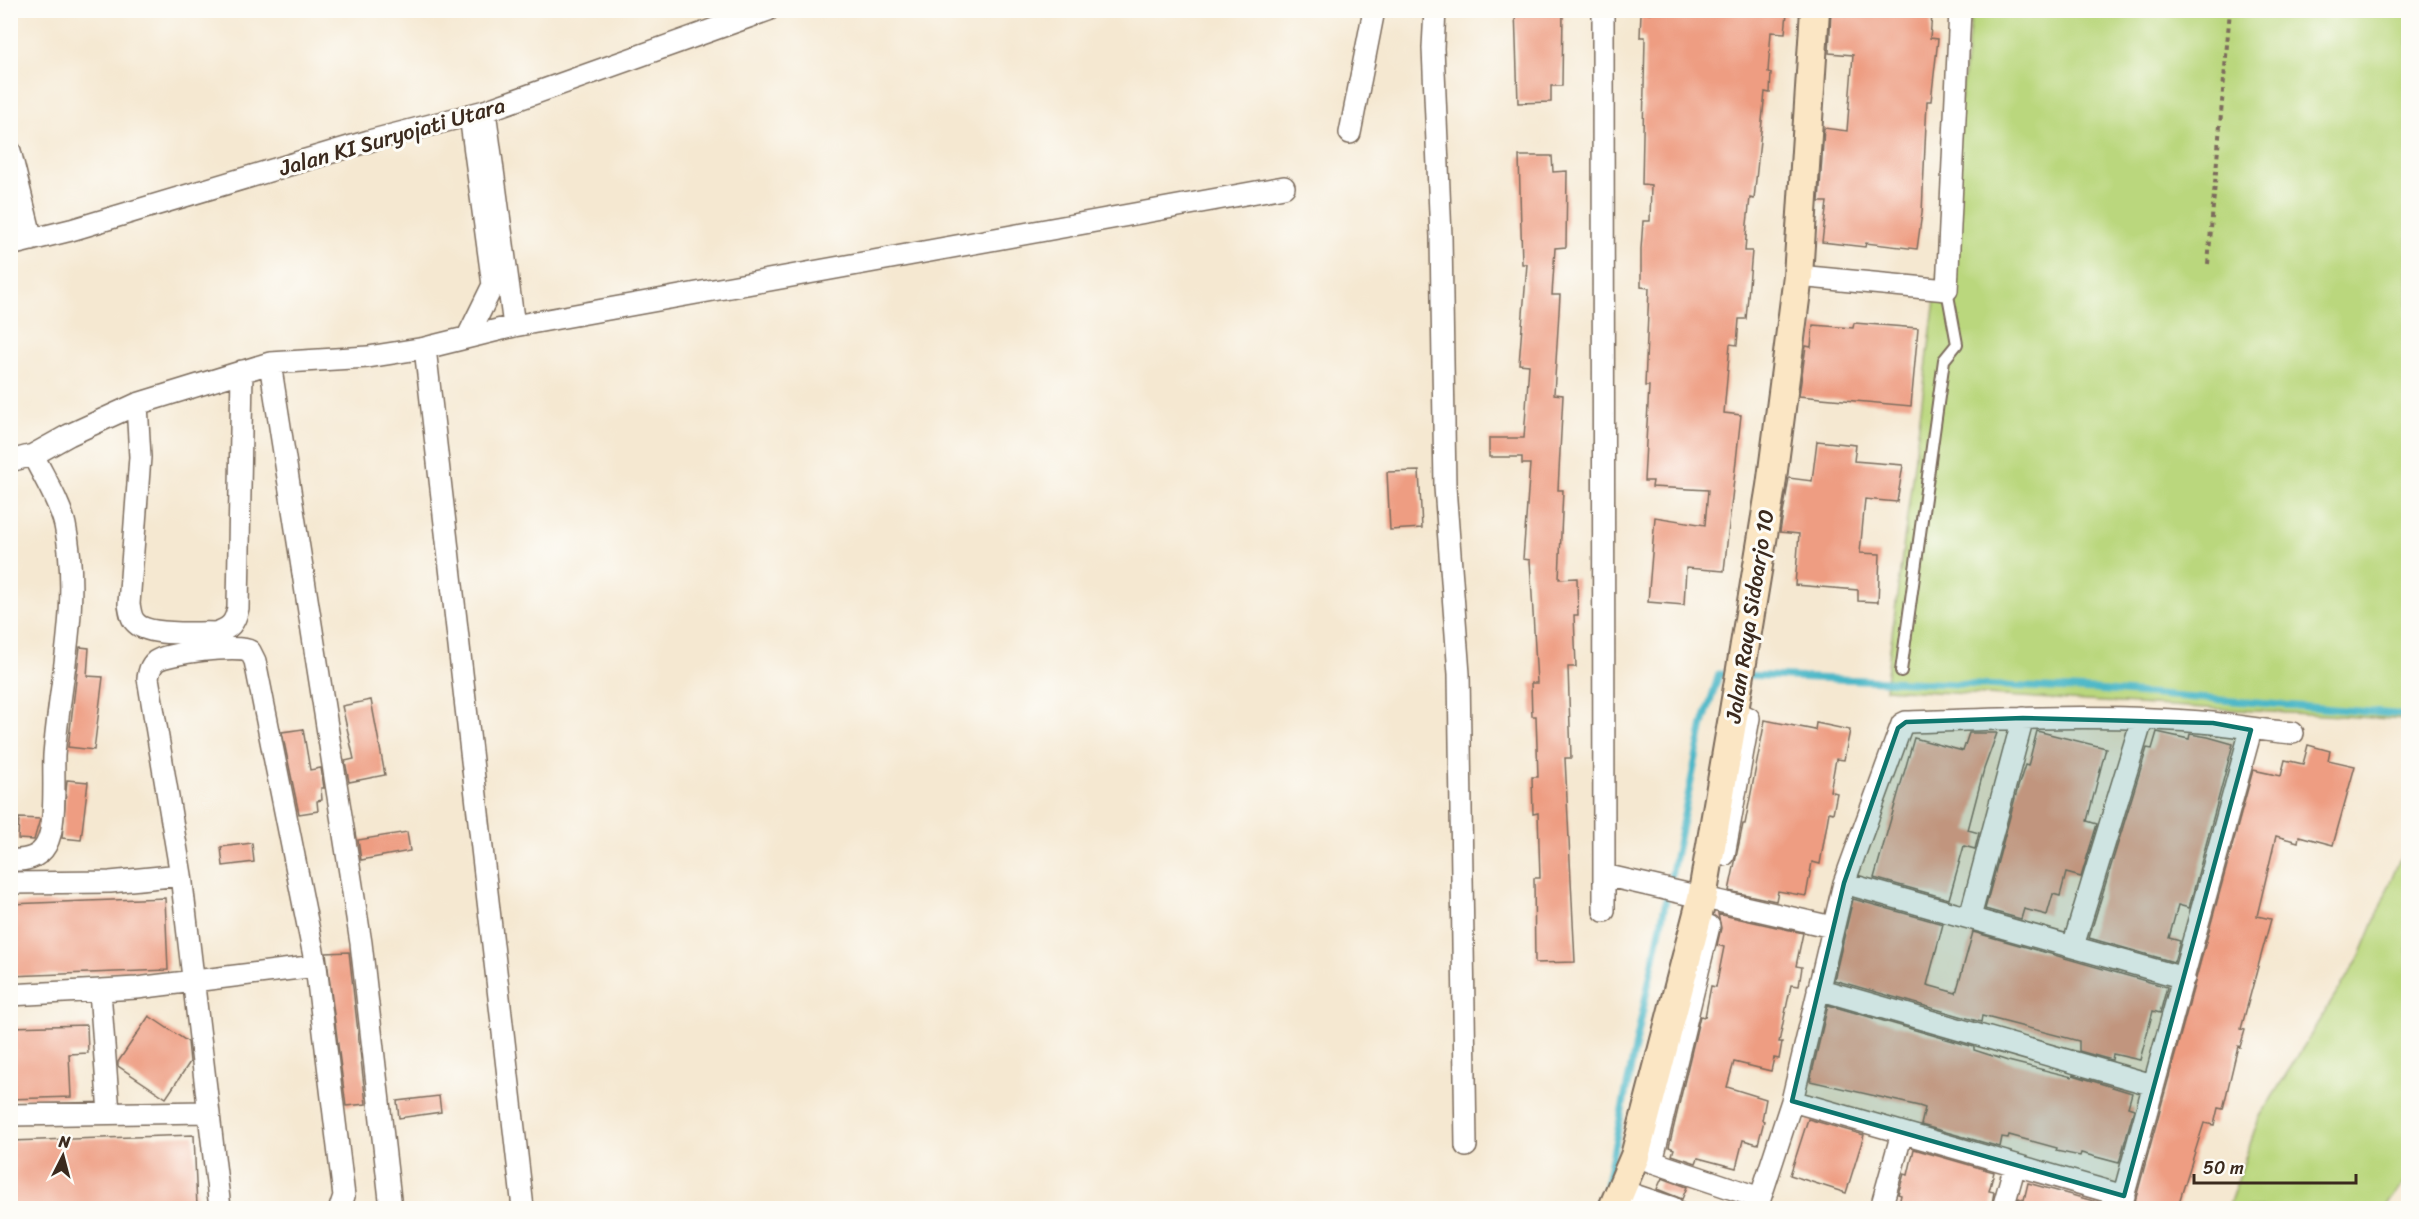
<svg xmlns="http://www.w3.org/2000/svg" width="2419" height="1219" viewBox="0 0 2419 1219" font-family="Sriracha,sans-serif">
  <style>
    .green { fill: #bad77d; stroke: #7a804e; stroke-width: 1.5 }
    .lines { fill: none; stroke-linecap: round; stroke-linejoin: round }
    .stream { stroke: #4bb7c7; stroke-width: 7 }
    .building { fill: #ee9d82 }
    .lane-casing { stroke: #7c6c5d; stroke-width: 14 }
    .street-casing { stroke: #7c6c5d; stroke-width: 24 }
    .secondary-casing { stroke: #7c6c5d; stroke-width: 32 }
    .path { stroke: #7c6c5d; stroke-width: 4; stroke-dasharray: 4.5 4.5; stroke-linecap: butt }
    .lane { stroke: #fff; stroke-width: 10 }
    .street { stroke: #fff; stroke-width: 21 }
    .secondary { stroke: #fbe6c4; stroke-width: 28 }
    .marked { fill: #0f766e; fill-opacity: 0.2; stroke: #0f766e; stroke-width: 4.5; stroke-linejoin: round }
    .labels { text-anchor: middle; stroke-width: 6; stroke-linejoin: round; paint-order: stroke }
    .street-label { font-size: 22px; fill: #3b2a1e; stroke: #fdfcf7 }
  </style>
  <rect width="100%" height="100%" fill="#fdfcf7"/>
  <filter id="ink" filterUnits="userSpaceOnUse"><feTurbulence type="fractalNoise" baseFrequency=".0167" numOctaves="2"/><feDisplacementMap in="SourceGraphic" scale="12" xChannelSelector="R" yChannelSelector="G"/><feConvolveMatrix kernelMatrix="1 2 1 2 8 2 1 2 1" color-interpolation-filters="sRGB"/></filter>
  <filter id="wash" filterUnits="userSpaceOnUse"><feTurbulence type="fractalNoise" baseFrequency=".008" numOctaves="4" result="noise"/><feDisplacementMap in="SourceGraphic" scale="24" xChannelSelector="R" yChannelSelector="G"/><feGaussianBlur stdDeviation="1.35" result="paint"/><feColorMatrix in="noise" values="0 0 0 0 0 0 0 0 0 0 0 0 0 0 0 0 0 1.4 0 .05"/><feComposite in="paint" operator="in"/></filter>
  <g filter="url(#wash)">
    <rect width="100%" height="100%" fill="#f5e8d1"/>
    <path class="green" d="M1972,11h436v709l-523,-31z
      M2408,839v339l-23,30h-157l31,-90 101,-162z"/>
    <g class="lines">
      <path class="stream" d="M1745,675l351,15 312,25
        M1595,1208l10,-17 98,-467 16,-50 15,1"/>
    </g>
    <g id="blocks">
      <path class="building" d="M1515,10h48l-1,76h-11v16l-33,1z
        M1650,10l137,3 -2,20 -14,-1 -3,40 3,1 -1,20 -5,-1 -11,107 -4,-1 -3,26 -2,27h7l-6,68h-7l-2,26 -7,-1 -6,69 17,2 -17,156 -38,-3 -2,37 -36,-3 7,-85 50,8 3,-35 -56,-3 1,-6h-9l5,-95h-4l4,-98 -8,-1v-38l2,-28h7l1,-36 -9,-1 3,-147h-5l1,-25 9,1z
        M1831,10h94v5h7l-2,23 8,1 -7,62h-4l-5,112 -5,36 -51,-6 -1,4 -43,-5 5,-40h-8l5,-74 23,3 6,-76 -24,-2z
        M1519,156h33l1,16 14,-1 -1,76 -11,1 -3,47h8l-6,99 9,1 -5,95h5l-4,89 18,-1 1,37h-4l2,52h-8l3,91h-6l10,204 -40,1 -1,-85h6l-2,-65 -5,1 -1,-37h6l-2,-61h-4l-1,-33h6l-7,-123 -7,-1 7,-95h-8v-7h-33v-19h35l5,-73 -10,-1 8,-100h-5z
        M1854,323l64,5 -7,78 -112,-10 7,-50 5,1 2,-22 40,3z
        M1817,441l39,4 -2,16 49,4 -6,37 -32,-3 -5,54 20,1 -2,48 -20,-1v-11l-63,-5 4,-51 -19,-2 9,-54 23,3z
        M1419,471l3,57 -32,2 -3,-58z
        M80,647l9,1 -2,28 16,1 -9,73 -26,-3z
        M371,700l14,75 -36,7 -4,-21 9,-2 -12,-53z
        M1765,720l50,10 1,-7 34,7 -6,30 -8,-1 -6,32 7,2 -4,20 -4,-1 -9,52 -8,-2 -6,34 -28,-5 -2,10 -47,-10 14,-67h2z
        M303,729l7,41 11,-2 3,20h-3l1,12 -5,1 1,10 -19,3 -17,-82z
        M2037,731l69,17 -19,73 10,3 -16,53 -15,-4 -6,23 -7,-2 -6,21 -23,-6 -3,10 -36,-10 33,-122 7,-22 3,1z
        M2157,732l32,7 1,-5 18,3 25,7 -44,164 -11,-3 -9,33 11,3 -6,21 -85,-24 58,-190 5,1z
        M1969,733h28l-13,36 -16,61 11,3 -4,16 -11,-3 -15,53 -75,-21 40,-140 49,13z
        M2308,745l22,6 -2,9 27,6 -22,79 -34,-9 -1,6 -22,-6 -19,80 14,3 -30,110 4,1 -5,17 -2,-1 -15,63 -5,-1 -4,17 -10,-2 -27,86h-32l-11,-4 119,-435 28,6 4,-16 18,4z
        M67,780l21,2 -7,58 -19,-2z
        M19,818l21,1 -6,21 -16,-1z
        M407,832l3,19 -49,9 -3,-20z
        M252,843l2,19 -31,4 -2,-19z
        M165,898l3,72 -158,6v-72z
        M1853,899l90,25 -16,61 29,8 17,-61 194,55 -7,26 -7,-2 -13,49 -27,-6 -1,6 -33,-9v-10l-97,-25 -1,6 -147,-42z
        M1718,914l85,19 -7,33 6,1 -3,19 -8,-1 -12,57h3l-3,17 -5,-1 -3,13 -37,-9 -7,25 39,12 -4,21 2,1 -6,23 -15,-4 -7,28 -38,-10 -2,5 -24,-8 2,-6 -5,-2 31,-131 5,1 6,-31 5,1 8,-40 -7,-2 4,-17z
        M349,952l17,152 -20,2 -20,-153z
        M1828,1005l146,42v3l34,11 64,16 1,-2 59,18 -4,14 6,2 -15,54 -38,-10 -1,3 -24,-5 1,-3 -48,-13 -1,3 -6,-1 -2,10 -79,-22 4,-17 -6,-2 -109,-25z
        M149,1016l39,26 2,20 -24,36 -48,-32v-4z
        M87,1025l1,28 -19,1 2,43 -61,2v-72z
        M439,1096l2,16 -42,6 -2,-17z
        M1808,1119l56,16 -18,58 -56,-18z
        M194,1135l3,72 -187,2v-68z
        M1914,1149l80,23 -5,19 5,1 -3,17h-93l3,-14 -3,-1 6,-20 4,1z
        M1662,1178l25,9 -5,12 -25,-10z
        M2028,1183l80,22v4h-92l3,-11 5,2z"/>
    </g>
  </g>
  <g filter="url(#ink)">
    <use href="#blocks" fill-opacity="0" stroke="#7c6c5d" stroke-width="1.5"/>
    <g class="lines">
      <g class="lane-casing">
        <path id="lane" d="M1901,671l43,-311 13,-16 -10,-54"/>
      </g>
      <g class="street-casing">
        <path id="street" d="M1435,10l-2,38 8,189 4,250 14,187 7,472
          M1603,10l1,901
          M485,111l29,215
          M1350,133l24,-123
          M10,151l22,89
          M10,245l61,-15 298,-89 116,-30 283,-101
          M1798,276l149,14 13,-280
          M468,336l25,-51 -23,-170
          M425,348l98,860
          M270,363l91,580 30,265
          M137,404l3,53 -11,147c1,6 2,14 6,18 12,15 61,10 80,11 15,-4 20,-10 23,-25l4,-237
          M10,461l23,-6 36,-20 68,-31 133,-41 98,-6 57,-9 89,-22 770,-139
          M1724,855l25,-137 -15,-7
          M10,860c14,1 29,-2 36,-15 11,-19 7,-66 8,-90 6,-77 27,-153 11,-230 -5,-23 -22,-49 -32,-70
          M181,875l39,333
          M1604,875l228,52
          M10,883l100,-1 71,-7 -33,-197c1,-6 2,-12 8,-17 11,-8 83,-17 94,-10l5,10 61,305 28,230 -4,12
          M1844,883l340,95
          M1970,917l53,-199
          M2073,946l69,-226
          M1818,989l335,96
          M100,991l9,122
          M10,995l127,-7 179,-22
          M1792,1101l332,95
          M10,1115l198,-3
          M1638,1157l122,41
          M1652,1162l57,-236
          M1622,1191l51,17
          M1757,1208l35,-107 52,-218 58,-159 4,-2c101,-3 205,-9 306,1 27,3 54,8 81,10
          M1881,1208l21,-75
          M2003,1208l12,-43
          M2120,1208l131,-478"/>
      </g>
      <g class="secondary-casing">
        <path id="secondary" d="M1613,1208l22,-52 67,-258 32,-187 37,-225 27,-210 17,-266"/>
      </g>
      <path class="path" d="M2208,264l22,-254"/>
      <use href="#lane" class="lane"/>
      <use href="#street" class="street"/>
      <use href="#secondary" class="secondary"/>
    </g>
  </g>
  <path class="marked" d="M2023,718l190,5 38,7 -127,466 -332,-95 52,-218 54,-155 8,-6z"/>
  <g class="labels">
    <g class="street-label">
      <text transform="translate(392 136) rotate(-16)" y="8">Jalan KI Suryojati Utara</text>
      <text transform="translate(1749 616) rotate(-81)" y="8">Jalan Raya Sidoarjo 10</text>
    </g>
  </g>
  <rect width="2419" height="1219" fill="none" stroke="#fdfcf7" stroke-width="36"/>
  <g transform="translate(63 1156) rotate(6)" stroke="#fdfcf7" stroke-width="4.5" paint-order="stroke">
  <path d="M0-4.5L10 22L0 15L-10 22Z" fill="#3b2a1e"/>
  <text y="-9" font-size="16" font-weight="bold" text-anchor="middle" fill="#3b2a1e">N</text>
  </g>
  <path d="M2194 1174v9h162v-9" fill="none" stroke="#3b2a1e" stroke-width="3"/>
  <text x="2203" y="1174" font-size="18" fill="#3b2a1e" stroke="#fdfcf7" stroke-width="4.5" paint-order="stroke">50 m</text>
</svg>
